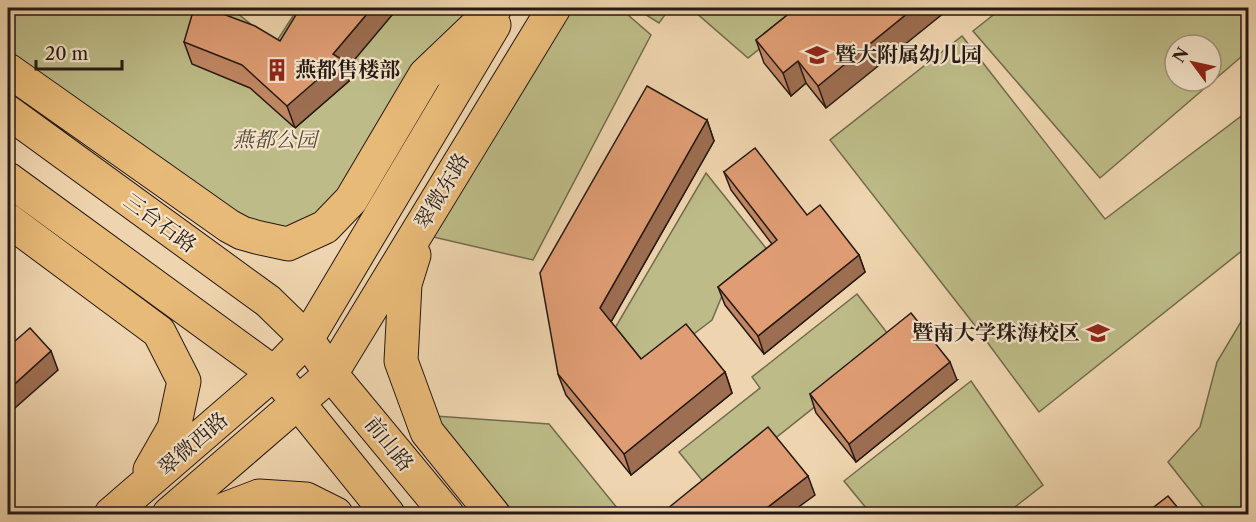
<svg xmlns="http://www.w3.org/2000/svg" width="1256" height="522" viewBox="0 0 1256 522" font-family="'Libre Caslon Text','Noto Serif SC',serif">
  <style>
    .green { fill: #bdbc88; stroke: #716a4d; stroke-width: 1.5; fill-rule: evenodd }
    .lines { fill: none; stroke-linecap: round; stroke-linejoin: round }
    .primary-casing { stroke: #251912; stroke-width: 35 }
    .primary { stroke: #e8ba78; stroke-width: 33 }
    .wall { fill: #c18764; stroke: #251912; stroke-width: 1.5 }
    .shaded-wall { fill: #9d6e51; stroke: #251912; stroke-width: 1.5 }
    .building { fill: #e09d74; stroke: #251912; stroke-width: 1.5 }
    .labels { text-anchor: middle; stroke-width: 4.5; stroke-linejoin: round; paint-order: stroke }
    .poi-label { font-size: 21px; font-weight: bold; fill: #251912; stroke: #f5e4cb; text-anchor: start }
    .park-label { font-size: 21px; font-style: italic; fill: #534a35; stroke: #f5e4cb }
    .street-label { font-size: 21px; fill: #251912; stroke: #f5e4cb }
  </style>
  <rect width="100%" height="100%" fill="#efd5af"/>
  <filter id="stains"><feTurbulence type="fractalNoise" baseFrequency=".00333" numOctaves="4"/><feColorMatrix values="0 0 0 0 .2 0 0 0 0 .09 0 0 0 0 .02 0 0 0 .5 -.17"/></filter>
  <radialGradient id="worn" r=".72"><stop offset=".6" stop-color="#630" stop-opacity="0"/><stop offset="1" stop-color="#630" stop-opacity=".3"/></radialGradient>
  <path class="green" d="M8,8h223l44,36 23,-36h197l-145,192 -62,44 -280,-174z
    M565,8h55l31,27 -118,225 -104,-24z
    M635,8h35l-11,15z
    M696,8h115l-63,50 -54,-47z
    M1002,8h246v43l-148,127 -127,-147zM1175,45h36v36h-36z
    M962,36l143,183 143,-108v135l-209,166 -66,-89 -143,-183z
    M706,173l67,84 -51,39 -10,24 -64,49 -33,-41z
    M857,294l38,49 -185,147 -31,-38 81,-64 -8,-11z
    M1248,310v204h-39l-41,-52 32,-35 17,-65z
    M971,381l72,104 -37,29h-135l-27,-33z
    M435,416l114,8 73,90h-107z"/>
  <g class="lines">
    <g class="primary-casing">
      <path id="primary" d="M8,70l221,156 13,7 14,4 32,7 37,-17 26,-27 74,-125 70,-67
        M8,112l260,189 39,38 24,35 116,140
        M8,179l266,194 114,141
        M8,220l151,112 25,49 -10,47 -24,42
        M414,255l-9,29 -4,77 26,71 66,82
        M111,514l163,-141 33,-34 187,-314
        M169,514l162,-140 223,-366
        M217,514l8,-5 34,-13 47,3 30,15"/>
    </g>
    <use href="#primary" class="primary"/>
  </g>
  <path class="wall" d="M796,8l30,100 -20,-25 -15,13 -27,-33 -8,-23z
    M280,41l65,30 4,10 -54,47 -45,-40 -58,-24 -8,-22z
    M707,120l7,21 -103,181 30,37 84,13 7,21 -101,82 -65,-80 -8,-21z
    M724,172l83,43 52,40 6,17 -101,82 -39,-49 -7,-18 54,-43 -41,-54z
    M957,380l-101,82 -40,-49 -6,-19z"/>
  <path class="shaded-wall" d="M372,8h26l-53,63 4,10 -54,47 -8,-22 46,-52z
    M914,8h36l-124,100 -8,-22z
    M798,61l8,22 -15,13 -8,-23z
    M707,120l7,21 -107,188 -7,-21z
    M859,255l6,17 -101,82 -6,-18z
    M51,351l7,19 -50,44v-24z
    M950,362l7,18 -101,82 -7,-18z
    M725,372l7,21 -101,82 -7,-21z
    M808,476l7,19 -26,19h-30z"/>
  <path class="building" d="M194,8h13l48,18 25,15 20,-33h72l-39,46 8,5 -54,47 -45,-41 -58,-23z
    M796,8h118l-96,78 -20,-25 -15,12 -27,-33z
    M647,86l60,34 -107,188 41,51 45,-35 39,48 -101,82 -66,-80 -18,-101z
    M755,148l52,67 13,-10 39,50 -101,81 -40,-49 59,-47 -53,-68z
    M911,313l39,49 -101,82 -39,-50z
    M30,328l21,23 -43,39v-43z
    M768,427l40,49 -49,38h-87l-5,-5z
    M1168,496l15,18h-38z"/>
  <defs>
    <g id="school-bare" transform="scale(1.8)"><path d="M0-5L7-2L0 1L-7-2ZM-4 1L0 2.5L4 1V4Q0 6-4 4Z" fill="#8f2418" stroke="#f5e4cb" stroke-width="2.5" paint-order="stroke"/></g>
    <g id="building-bare" transform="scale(1.8)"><path d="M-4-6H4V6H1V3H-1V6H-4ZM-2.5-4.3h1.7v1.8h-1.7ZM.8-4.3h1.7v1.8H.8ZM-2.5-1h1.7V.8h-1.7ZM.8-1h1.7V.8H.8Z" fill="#8f2418" stroke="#f5e4cb" stroke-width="2.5" paint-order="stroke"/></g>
    <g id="university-bare" transform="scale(1.8)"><path d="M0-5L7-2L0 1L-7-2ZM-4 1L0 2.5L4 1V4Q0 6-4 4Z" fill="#8f2418" stroke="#f5e4cb" stroke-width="2.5" paint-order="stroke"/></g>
  </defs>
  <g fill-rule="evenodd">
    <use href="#school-bare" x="817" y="55"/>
    <use href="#building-bare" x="277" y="70"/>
    <use href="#university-bare" x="1098" y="333"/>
  </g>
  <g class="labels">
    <g class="poi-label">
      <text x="835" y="62">暨大附属幼儿园</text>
      <text x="295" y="77">燕都售楼部</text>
      <text x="1080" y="340" text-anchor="end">暨南大学珠海校区</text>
    </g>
    <g class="park-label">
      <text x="275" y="147">燕都公园</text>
    </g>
    <g class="street-label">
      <text transform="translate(442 191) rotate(-59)" y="7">翠微东路</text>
      <text transform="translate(160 223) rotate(36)" y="7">三台石路</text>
      <text transform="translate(193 444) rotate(-41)" y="7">翠微西路</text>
      <text transform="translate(389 444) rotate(51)" y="7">前山路</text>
    </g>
  </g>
  <rect width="1256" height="522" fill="none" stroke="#efd5af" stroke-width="30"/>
  <rect x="9" y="9" width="1238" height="504" fill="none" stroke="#251912" stroke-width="3"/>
  <rect x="15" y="15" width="1226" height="492" fill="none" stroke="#251912" stroke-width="1.5"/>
  <g transform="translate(1193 63) rotate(303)"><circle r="28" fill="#f5e4cb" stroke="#a29381" stroke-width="1.5"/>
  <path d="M0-4.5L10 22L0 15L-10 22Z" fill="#8f2418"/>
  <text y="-9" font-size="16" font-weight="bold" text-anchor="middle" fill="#251912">N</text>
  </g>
  <path d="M36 60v9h86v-9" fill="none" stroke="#251912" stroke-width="3"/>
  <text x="45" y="60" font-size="18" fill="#251912" stroke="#f5e4cb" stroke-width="4.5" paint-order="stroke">20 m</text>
  <rect width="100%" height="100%" filter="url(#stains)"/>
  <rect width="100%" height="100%" fill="url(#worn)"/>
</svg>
